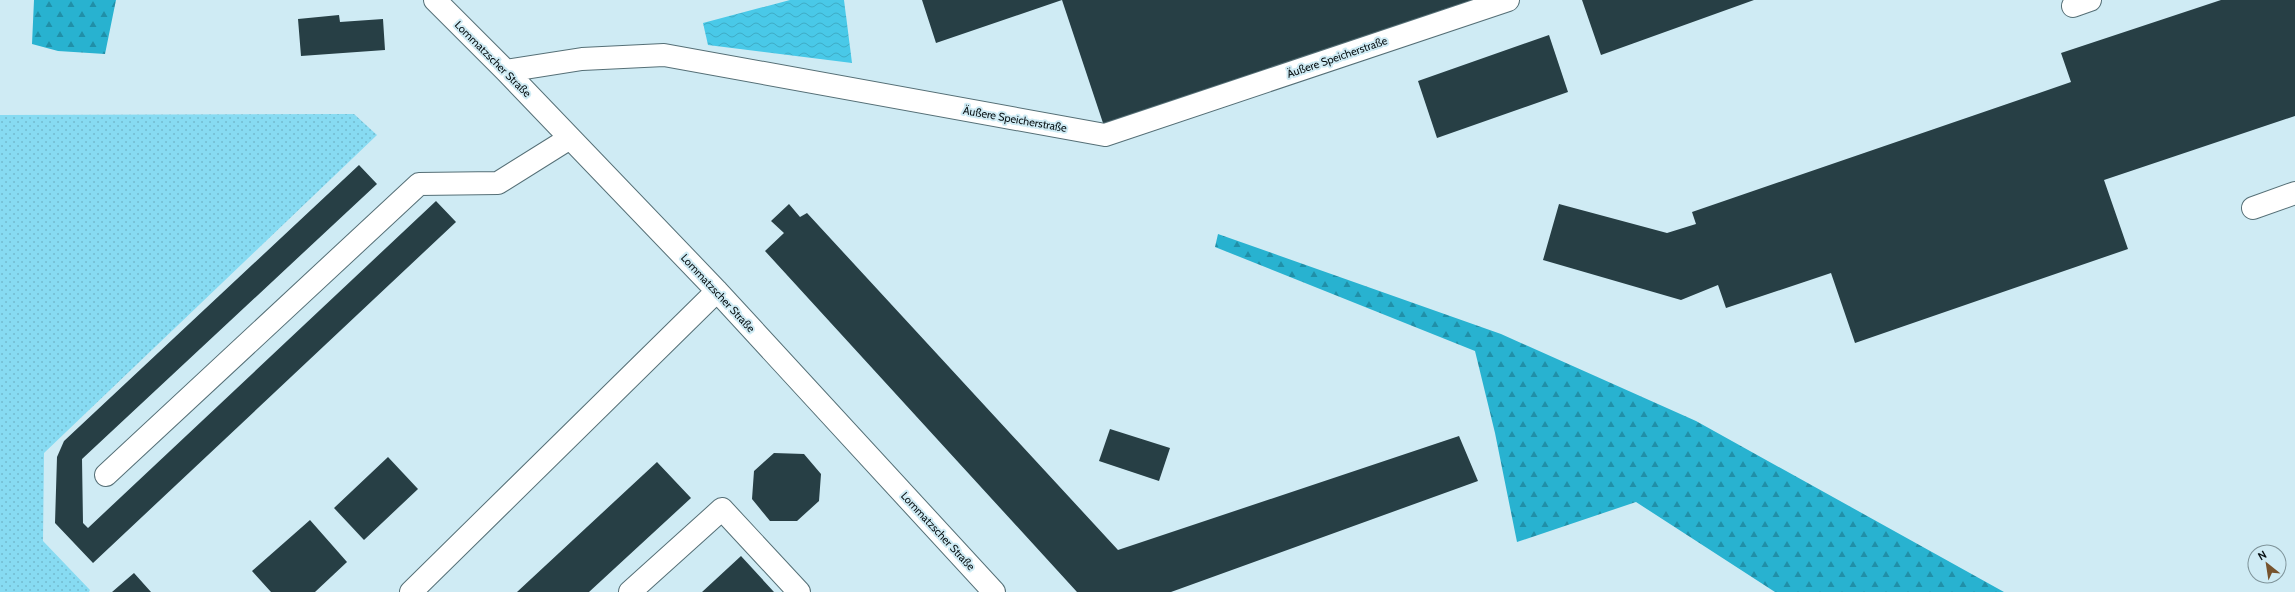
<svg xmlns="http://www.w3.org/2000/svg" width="2295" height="592" viewBox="0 0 2295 592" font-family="Cabin,sans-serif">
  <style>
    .grass { fill: url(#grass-dots) }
    .forest { fill: url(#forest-firs) }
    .water { fill: url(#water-waves) }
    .building { fill: #273f45 }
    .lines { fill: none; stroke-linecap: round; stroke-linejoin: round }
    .minor-casing { stroke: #556f76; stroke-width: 24 }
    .minor { stroke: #fff; stroke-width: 22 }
    .labels { text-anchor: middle; stroke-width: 4; stroke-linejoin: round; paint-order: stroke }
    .street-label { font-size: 11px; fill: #081114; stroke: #cfebf4 }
  </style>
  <defs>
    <pattern id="grass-dots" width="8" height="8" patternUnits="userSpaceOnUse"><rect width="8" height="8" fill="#87dbf2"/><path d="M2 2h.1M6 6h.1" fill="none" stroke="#73bbcf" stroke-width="1.8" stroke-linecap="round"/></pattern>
    <pattern id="forest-firs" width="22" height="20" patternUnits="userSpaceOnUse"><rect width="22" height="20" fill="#28b2d0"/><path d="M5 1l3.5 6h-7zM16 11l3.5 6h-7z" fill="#208fa8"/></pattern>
    <pattern id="water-waves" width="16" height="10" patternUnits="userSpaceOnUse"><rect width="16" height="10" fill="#49c9e8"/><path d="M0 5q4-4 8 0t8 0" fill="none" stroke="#3eacc6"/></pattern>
  </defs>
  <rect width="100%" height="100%" fill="#cfebf4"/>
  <path class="grass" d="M354,114l23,21 -333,318 -1,88 47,49 -1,2h-89v-477z"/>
  <path class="forest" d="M34,0h82l-11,54 -47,-3 -26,-7z
    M1218,234l283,100 195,87 308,171h-229l-139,-90 -119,40 -22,-109 -20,-82 -260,-104z"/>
  <path class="water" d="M790,0h54l8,63 -144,-18 -5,-22z"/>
  <path class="building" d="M922,0h552l-370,126 -42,-126 -126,43z
    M1582,0h172l-153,55z
    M2221,0h74v116l-191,64 24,69 -273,94 -24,-70 -105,35 -8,-23 -37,15 -138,-40 16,-56 108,29 29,-9 -4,-12 379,-130 -10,-29z
    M339,15l1,7 43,-3 2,31 -84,6 -3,-37z
    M1549,35l19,57 -131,46 -19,-57z
    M359,165l18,19 -295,275 1,64 5,5 348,-327 20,21 -363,341 -38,-40 2,-66 7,-16z
    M789,204l11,13 7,-4 311,337 341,-114 19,45 -307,111h-94l-312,-341 19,-18 -13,-12z
    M1110,429l60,19 -11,33 -60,-20z
    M774,453l30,1 17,20 -2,27 -22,20h-27l-18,-22 2,-28z
    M388,457l30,32 -54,51 -30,-32z
    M657,462l34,36 -102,94h-72z
    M310,520l37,42 -32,30h-44l-19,-21z
    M741,556l33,36h-72z
    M134,573l17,19h-39z"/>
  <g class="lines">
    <g class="minor-casing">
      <path id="minor" d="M435,0l71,71 211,220 277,301
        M2073,6l17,-6
        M506,71l76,-12 82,-4 441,80 403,-135
        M2253,208l42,-15
        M106,475l313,-291 79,-1 72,-45
        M411,592l306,-301
        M630,592l92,-83 77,83"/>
    </g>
    <use href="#minor" class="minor"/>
  </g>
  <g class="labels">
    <g class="street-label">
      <text transform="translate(1337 57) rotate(-19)" y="4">Äußere Speicherstraße</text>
      <text transform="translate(493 59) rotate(45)" y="4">Lommatzscher Straße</text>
      <text transform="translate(1015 119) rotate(10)" y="4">Äußere Speicherstraße</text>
      <text transform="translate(718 293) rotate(47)" y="4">Lommatzscher Straße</text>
      <text transform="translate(938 531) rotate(47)" y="4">Lommatzscher Straße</text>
    </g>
  </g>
  <g transform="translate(2267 564) rotate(330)"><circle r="19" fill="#cfebf4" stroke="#7f949a"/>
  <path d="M0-3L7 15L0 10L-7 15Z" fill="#77532d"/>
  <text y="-6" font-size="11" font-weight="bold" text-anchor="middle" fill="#081114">N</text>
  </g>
</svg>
